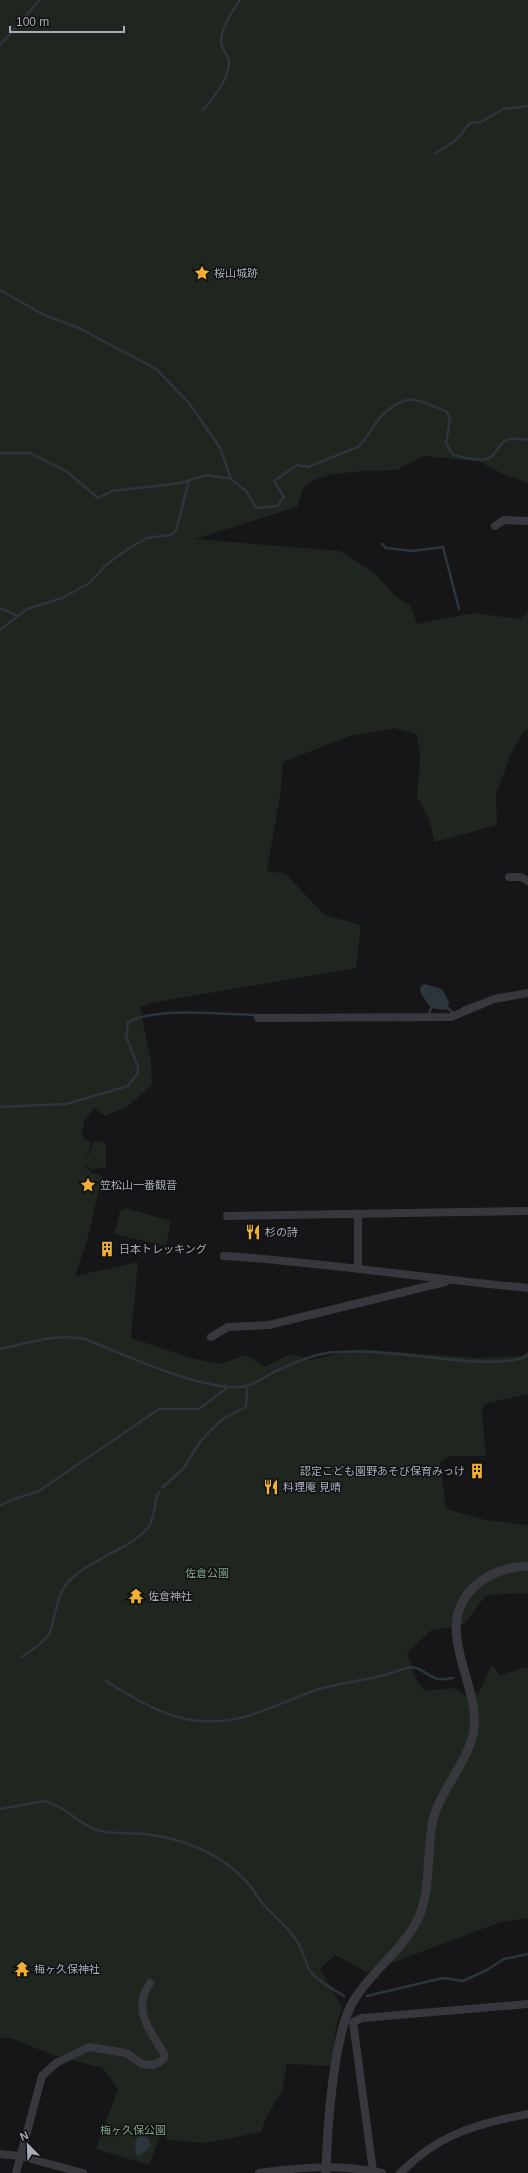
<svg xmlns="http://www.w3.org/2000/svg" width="528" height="2173" viewBox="0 0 528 2173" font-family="Arial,'Noto Sans JP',sans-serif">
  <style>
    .green { fill: #1e261f }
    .water { fill: #2c353c }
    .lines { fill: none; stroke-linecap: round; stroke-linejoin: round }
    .stream { stroke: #2c353c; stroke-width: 2.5 }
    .minor { stroke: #37383d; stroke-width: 8 }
    .tertiary { stroke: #37383d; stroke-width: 9 }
    .labels { text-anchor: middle; stroke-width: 3; stroke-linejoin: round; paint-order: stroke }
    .poi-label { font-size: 11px; fill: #a8adb8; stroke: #111113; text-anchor: start }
    .park-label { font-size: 11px; fill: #7fa381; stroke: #111113 }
  </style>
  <rect width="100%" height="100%" fill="#161618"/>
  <path class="green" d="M0,0h528v483l-25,-9 -25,-13 -54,-5 -27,14 -34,1 -29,3 -19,5 -11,8 -7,20 -102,32 145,12 36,23 19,22 16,10 6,18 56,-11 48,6 7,-7v117l-5,3 -12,22 -15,40 1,31 -62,17 -7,-25 -11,-21 3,-38 -3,-24 -23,-6 -44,8 -67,26 -2,27 -14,82 19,3 38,41 37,10 -5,43 -205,35 -11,4 11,54 1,24 -24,21 -23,10 -11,-8 -10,13 -2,15 9,7 -4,15 7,-15 6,-2 6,2v24l-14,2 -7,-5 -1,2 8,7 10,3 -15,65 -12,35 63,-14 -7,76 60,20 28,6 27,-9 18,12 26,-13 21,6 48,-11 118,9 45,-2 6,-5v43l-44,10 -2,7 4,45h-36l-10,6 6,47 40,11 42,5v68l-42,2 -22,29 -34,7 -23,22 8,25 10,13 29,-3 12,8 13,-4 13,-27 8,10 26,-8 2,1v250l-27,4 -134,50 -32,-17 -15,14 22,38 -7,25 -2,34 -46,-2 -5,27 -15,25 -6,16 -54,11 -39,-3 -7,-6 -12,31 -53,-16 22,-60 -15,-21 -47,-12 -46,-18h-10z
    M125,1208l46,13 -5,25 -52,-12 6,-23z"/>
  <path class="water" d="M424,984l18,5 7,13 -1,6 -2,2 -15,-2 -10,-14 -1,-7z
    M142,2136l6,2 3,8 -12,11 -3,-3 -1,-11 3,-6z"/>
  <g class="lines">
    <path class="stream" d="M0,45l40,-45
      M203,110c10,-11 27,-33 26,-49 -1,-6 -8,-13 -8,-19 0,-15 11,-31 19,-42
      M436,153l20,-13 14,-17 11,-1 22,-13 25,-3
      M0,290l44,25 35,13 77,41 33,34 31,45 11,31
      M0,453h30l36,18 32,27 14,-7 69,-8 26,-8 24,4 16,13 9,16 21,-2 7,-9 -10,-16 23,-16 11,2 50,-20c9,-8 13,-18 20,-27 7,-9 25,-23 37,-20 11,2 22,8 32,12l3,8 -4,23 7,12c10,2 29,8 38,2 3,-2 6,-8 8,-10 7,-11 18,-9 29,-7
      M382,544l4,4 26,3 31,-4 16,62
      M0,608l18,8
      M0,630l27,-21 35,-11 26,-14 19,-20 24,-17 16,-9 23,-3 6,-4 13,-51
      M448,1008l4,4
      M463,1008l16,-6
      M429,1014l2,-6
      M0,1107l66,-3 62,-18 10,-13v-6l-12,-31 2,-14c32,-16 92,-7 129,-7
      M0,1349c28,-6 57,-16 85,-10 43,17 99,44 144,48 22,2 29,-7 47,-16 20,-9 41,-19 63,-19 19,-1 39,0 57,2 29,2 109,16 132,1
      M162,1488l21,-19 17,-27 12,-13 12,-11 22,-11 1,-20
      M0,1506l11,-6 28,-9 120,-82h40l29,-22
      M22,1657c9,-6 19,-13 26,-21 6,-8 7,-35 15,-47 19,-29 60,-35 84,-60 9,-11 6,-25 12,-37
      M106,1681c48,30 86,52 145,34 21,-7 41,-16 62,-24 22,-7 46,-10 68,-15 9,-2 18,-6 26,-8 12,-4 20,9 31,11 4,1 10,-1 15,-1
      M0,1809l44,-8c20,4 34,23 53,29 16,5 32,2 48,4 35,4 73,18 98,44 8,7 13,18 20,26 11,13 27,24 35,39 5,8 7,19 12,28 8,11 23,18 34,25
      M367,1996l76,-18 20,3 24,-11 17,-11 24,-5"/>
    <path class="minor" d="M495,526l9,-6 24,1
      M509,877h12l7,4
      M258,1018l193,-1 43,-18 34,-6
      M358,1215v52
      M227,1216l301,-5
      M224,1256c102,6 203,23 304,32
      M211,1337l17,-10 41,-2 176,-43
      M0,2154l20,2 63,17
      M373,2171l-20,-149 9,-4 166,-14
      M16,2173l26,-97 14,-13 33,-16 37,6 16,11 10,1 8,-3 4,-4v-5c-15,-22 -32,-45 -14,-70
      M259,2173c41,-6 82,-9 123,0
      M400,2173c9,-8 18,-17 29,-24 28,-20 66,-29 99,-35"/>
    <path class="tertiary" d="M326,2173c1,-41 7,-140 28,-173 18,-29 47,-49 63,-79 16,-32 8,-71 17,-105 8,-26 28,-48 37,-74 18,-50 -42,-109 1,-153 15,-16 35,-22 56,-23"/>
  </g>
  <defs>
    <g id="sight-bare" transform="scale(1.2)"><path d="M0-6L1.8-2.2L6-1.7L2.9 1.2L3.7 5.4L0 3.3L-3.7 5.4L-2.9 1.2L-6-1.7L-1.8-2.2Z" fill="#f2b134" stroke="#111113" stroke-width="2.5" paint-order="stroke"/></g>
    <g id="restaurant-bare" transform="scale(1.2)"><path d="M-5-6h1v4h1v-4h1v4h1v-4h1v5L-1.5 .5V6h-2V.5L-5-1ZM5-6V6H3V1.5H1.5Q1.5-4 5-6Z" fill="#f2b134" stroke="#111113" stroke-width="2.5" paint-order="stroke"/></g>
    <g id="building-bare" transform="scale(1.2)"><path d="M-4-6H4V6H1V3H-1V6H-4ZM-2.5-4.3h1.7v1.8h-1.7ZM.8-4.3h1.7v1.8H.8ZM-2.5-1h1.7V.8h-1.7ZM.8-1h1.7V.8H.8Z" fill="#f2b134" stroke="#111113" stroke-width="2.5" paint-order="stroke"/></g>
    <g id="temple-bare" transform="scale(1.2)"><path d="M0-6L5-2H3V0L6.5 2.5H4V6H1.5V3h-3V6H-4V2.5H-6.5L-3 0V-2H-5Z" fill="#f2b134" stroke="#111113" stroke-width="2.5" paint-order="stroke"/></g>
  </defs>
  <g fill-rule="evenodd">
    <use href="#sight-bare" x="202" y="273"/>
    <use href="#sight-bare" x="88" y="1185"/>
    <use href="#restaurant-bare" x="253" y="1232"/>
    <use href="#building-bare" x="107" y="1249"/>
    <use href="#building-bare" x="477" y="1471"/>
    <use href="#restaurant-bare" x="271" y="1487"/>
    <use href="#temple-bare" x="136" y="1596"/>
    <use href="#temple-bare" x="22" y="1969"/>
  </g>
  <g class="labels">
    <g class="poi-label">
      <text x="214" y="277">桜山城跡</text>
      <text x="100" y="1189">笠松山一番観音</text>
      <text x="265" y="1236">杉の詩</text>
      <text x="119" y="1253">日本トレッキング</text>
      <text x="465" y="1475" text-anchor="end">認定こども園野あそび保育みっけ</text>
      <text x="283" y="1491">料理庵 見晴</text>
      <text x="148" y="1600">佐倉神社</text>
      <text x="34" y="1973">梅ヶ久保神社</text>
    </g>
    <g class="park-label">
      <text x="207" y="1577">佐倉公園</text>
      <text x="133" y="2134">梅ヶ久保公園</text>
    </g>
  </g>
  <g transform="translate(28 2145) rotate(337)" stroke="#111113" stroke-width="3" paint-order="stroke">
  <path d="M0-3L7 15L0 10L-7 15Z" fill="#a8adb8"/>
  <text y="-6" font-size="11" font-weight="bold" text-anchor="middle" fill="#a8adb8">N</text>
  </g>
  <path d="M10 26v6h114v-6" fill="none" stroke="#a8adb8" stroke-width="2"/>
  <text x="16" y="26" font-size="12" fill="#a8adb8" stroke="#111113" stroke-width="3" paint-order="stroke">100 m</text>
</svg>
